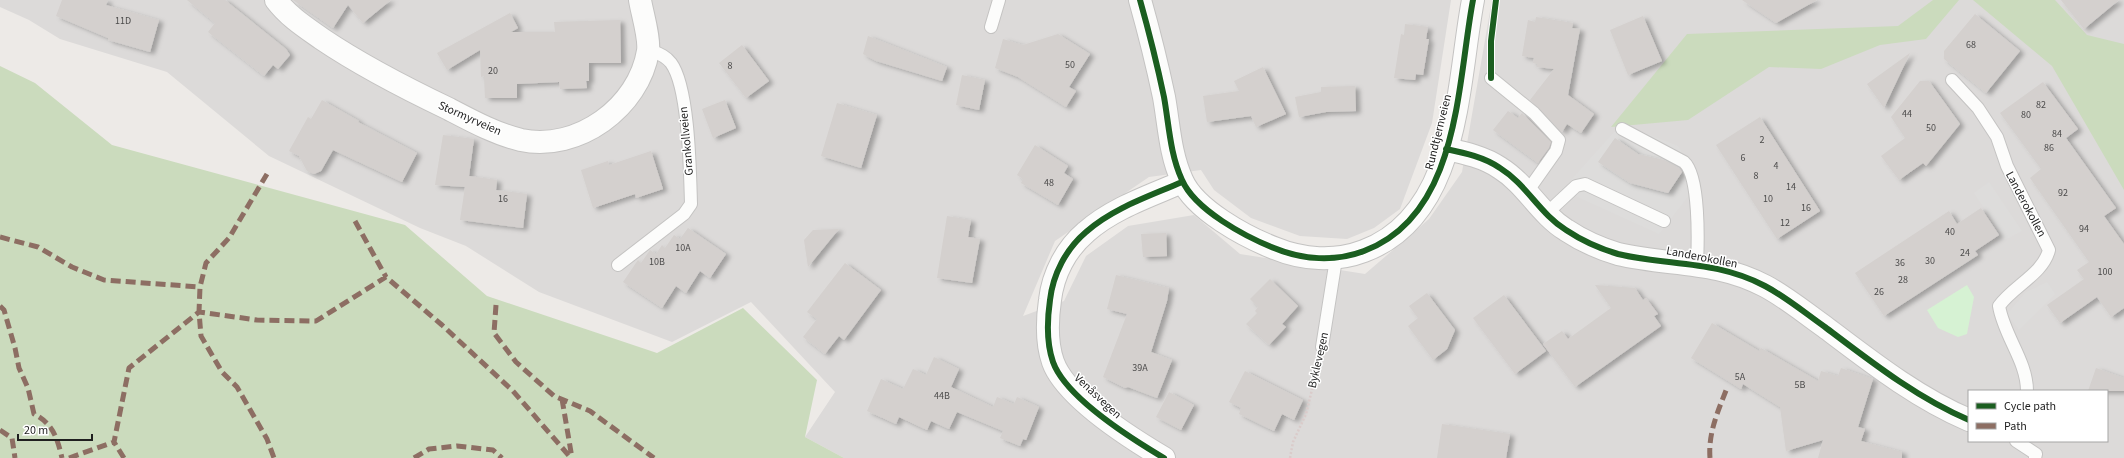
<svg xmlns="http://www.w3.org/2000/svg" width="2124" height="458" viewBox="0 0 2124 458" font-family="'Source Sans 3',sans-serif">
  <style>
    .residential { fill: #dcdad9; fill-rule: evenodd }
    .forest { fill: #cbdbbd }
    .park { fill: #d6f2d3 }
    .parking { fill: #dddcdb }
    .building { fill: #d4d0ce; filter: url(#shadow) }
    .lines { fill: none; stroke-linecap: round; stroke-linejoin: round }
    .service-casing { stroke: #c4c3c2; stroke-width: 14 }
    .minor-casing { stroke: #c4c3c2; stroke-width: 24 }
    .path { stroke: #dacbca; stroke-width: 2.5; stroke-dasharray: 2 2; stroke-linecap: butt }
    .service { stroke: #fcfcfb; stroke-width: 12 }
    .minor { stroke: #fcfcfb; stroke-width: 22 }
    .quiet { stroke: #8d6e63; stroke-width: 5; stroke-dasharray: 10 5; stroke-linecap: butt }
    .cycleway-casing { stroke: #fff; stroke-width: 8 }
    .cycleway { stroke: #1b5e20; stroke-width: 6 }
    .labels { text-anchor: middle; stroke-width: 3; stroke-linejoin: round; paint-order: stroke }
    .number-label { font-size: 10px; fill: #4c4b4b }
    .street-label { font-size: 12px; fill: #1f1f1f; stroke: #fff }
  </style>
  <defs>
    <filter id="shadow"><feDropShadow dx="4.5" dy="2.5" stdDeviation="2" flood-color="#0004"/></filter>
  </defs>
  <rect width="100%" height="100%" fill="#edeae7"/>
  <path class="residential" d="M0,0h1451l-19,123 -32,86 -26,19 -27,11 -47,-3 -49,-18 -37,-28 -13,-20 -52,7 -94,64 -32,75 41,-15 22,-45 42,-30 66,-11 46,39 125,20 64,-55 33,-47 30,-172h632v458h-1280l-39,-21 30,-45 -84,-90 -79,40 -133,-50 -73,-46 -46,-18 -151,-72 -102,-84 -107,-33 -31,-19 -29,-13zM1969,391h138v50h-138z"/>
  <path class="forest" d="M1933,0h26l-33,39 -46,6 -59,24 -52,-2 -81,53 -77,7 76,-93 211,-8z
    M1973,0h82l32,35 37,9v146l-72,-124z
    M0,66l35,17 77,62 293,80 82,71 170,57 86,-45 74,72 -12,57 39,21h-844z"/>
  <path class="park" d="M1967,285l7,12 -7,37 -9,3 -20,-9 -11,-18z"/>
  <path class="parking" d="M1640,131l38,15 22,35 -41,53 -97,-44 52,-58z
    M1989,182l33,49 -17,9 -31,-47z
    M2047,282l8,12 -36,36 -12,-16 19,-22z"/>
  <path class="building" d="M62,0h46l-2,5 53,15 -9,32 -42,-12v-2l-52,-22z
    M187,0h38l61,49 4,6 -12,14 -5,-4 -9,11 -56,-44 7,-9z
    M293,0h98l-28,23 -15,-18 -15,23z
    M1742,0h75l-41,23z
    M2061,0h58l-35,29z
    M510,13l8,15 -7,4h44l-1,-10 66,-2 1,43h-32v18h-3l1,7 -27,1 -1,-7 -42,2v14h-32l-1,-22 -3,1 -1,-27 -33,20 -10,-17z
    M1975,14l45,37 -34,42 -42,-34v-8z
    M1643,16l19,45 -34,14 -18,-45z
    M1536,17l37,6 -1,5 8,1 -12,66 26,19 -13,19 -14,-9 -5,8 -32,-32 24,-31 -17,-2v-3l-4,-1 1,-5 -12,-2 6,-36 7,2z
    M1405,24l23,3 -2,12h3l-6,36 -7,-1 -1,6 -21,-2 7,-44 3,1z
    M1058,34l32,20 -21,33 7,4 -10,16 -48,-30 -23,-9 8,-29 20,6z
    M868,36l79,31 -5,14 -66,-20 -13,-7z
    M742,45l27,36 -23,17 -27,-35z
    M1910,53l-26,55 -17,-24z
    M1263,67l23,47 -30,13 -5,-11 -44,6 -4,-26 36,-5 -5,-10z
    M962,75l23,5 -6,30 -23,-5z
    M1920,81h9l31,43 -34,42 -3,-3 -24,17 -18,-24 24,-18 -14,-21z
    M2043,82l35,47 -12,9 50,70 -12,8 20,28v64l-13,9 -14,-20 -37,26 -13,-18 37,-26 -7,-9 12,-8 -59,-84 11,-9 -41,-56z
    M1355,86l1,25 -30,1 -27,5 -4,-20 26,-5v-5z
    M322,100l37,21 -1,1 59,31 -15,29 -69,-32 -12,21 -7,3 -7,-3 -8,-15 -10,-5 19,-34 3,2z
    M725,100l11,28 -23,10 -11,-29z
    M837,103l40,12 -16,53 -40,-12z
    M1508,111l10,7 4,-5 29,29 -2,6 -11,15 -45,-33z
    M1760,117l60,94 -43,28 -61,-94z
    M443,135l31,4 -5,37 28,4 -1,10 31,4 -4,34 -63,-8 5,-33 -30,-2z
    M1615,138l23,16 26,6 15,8 3,4 -14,21 -38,-10 -32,-21z
    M1035,145l33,21 -4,7 9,6 -15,26 -37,-22 2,-4 -6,-4z
    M651,151l12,38 -27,9 -1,-4 -42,14 -12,-38 27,-9 1,4z
    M1981,208l18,27 -24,16 3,4 -94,61 -29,-43 94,-62 8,13z
    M947,216l24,4 -3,17 12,2 -8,44 -35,-5z
    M688,228l38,26 -16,24 -10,-7 -14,22 -10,-7 -14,22 -39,-26 15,-22 3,3 9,-13 6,4 6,-9 3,3 9,-13 6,4z
    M839,229l-31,38 -4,-27 9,-10z
    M1166,233l1,23 -24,1 -2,-23z
    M845,263l36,27 -37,50 -5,-4 -14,18 -22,-17 14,-18 -10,-7z
    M1116,275l53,13 -2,13 -16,51 21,8 -15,38 -29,-11 -3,1 -22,-11 24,-63 -20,-5z
    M1270,279l28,27 -16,18 4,3 -17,18 -23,-21 11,-11 -2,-2 3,-4 -8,-8z
    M1595,285l40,3 8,12 3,-2 12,16 -4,2 7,10 -86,61 -32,-43 19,-13 6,8 43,-31z
    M1427,293l28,37 -8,19 -14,11 -25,-34 10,-8 -9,-12z
    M1504,295l42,56 -31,23 -42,-56z
    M1712,323l47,28 2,-3 57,33 3,-10 17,5 3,-8 32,11 -15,48 7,2 -4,12 41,11v6h-84l5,-18 -37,11 -6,-44 -37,-23 -2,5 -50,-31z
    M934,357l25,12 -8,18 42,20 4,-10 17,7 3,-7 22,10 -13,33 -3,-1 -3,7 -20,-8 3,-7 -46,-19 -8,17 -18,-8 -4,9 -28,-13 -3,7 -29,-13 14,-32 22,10 10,-20 13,6z
    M2096,368l28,10v13h-36z
    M1245,371l58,29 -9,20 -12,-6 -8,17 -35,-17 2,-6 -12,-6z
    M1169,392l25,13 -13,25 -25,-13z
    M1442,424l68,10 -4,24h-69z"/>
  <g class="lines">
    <g class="service-casing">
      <path id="service" d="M991,27l8,-27
        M1491,78l43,35 25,27 -3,11 -29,41
        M1952,80l26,28 19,29 10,29 42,84c-6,24 -36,36 -50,56 5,30 28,55 28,85
        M1622,129l62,33c16,14 14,81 13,102
        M1546,214l30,-28 9,-2 79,37
        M618,265l66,-51 7,-10c-1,-32 -2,-117 -20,-141 -6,-8 -14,-10 -23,-14
        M1322,347l14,-88
        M2016,441l20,13 -1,4"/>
    </g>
    <g class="minor-casing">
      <path id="minor" d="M276,0c13,17 29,27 46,39 40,27 83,49 127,70 23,12 47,25 72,31 57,12 118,-33 127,-89 2,-13 -6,-38 -8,-51
        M1140,0c9,32 17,64 24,97 5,28 6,57 18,83 13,30 64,57 92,68 29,12 61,14 90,3 96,-36 93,-167 109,-251
        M1446,149c19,4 38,8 54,19 26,16 40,46 66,62 15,10 35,19 52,24 51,12 98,6 147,32 21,11 40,27 60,41 45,34 92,71 144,93
        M1164,458c-32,-19 -98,-60 -111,-96 -7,-20 -6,-41 -3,-62 3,-26 16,-51 36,-68 27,-24 64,-36 96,-50"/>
    </g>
    <path class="path" d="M1290,458l3,-16 13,-28 12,-49"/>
    <use href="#service" class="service"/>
    <use href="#minor" class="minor"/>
    <path class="quiet" d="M267,174l-38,64 -23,25 -6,24 -1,25 2,24 21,36 15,15 30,52 7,19
      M355,221l31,56
      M0,237l38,10 34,20 32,13 96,7
      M496,305l-2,28 22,29 38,34 36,15 64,47
      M0,306l4,4 11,38 4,20 9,20 6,26c19,10 23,23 28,44
      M562,399l10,59
      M0,430l12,8 3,20
      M69,458l45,-16
      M124,458l-10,-16 15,-74 70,-56 58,8 59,1 70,-44 56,48 71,66 58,67
      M414,458l15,-9 28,-3 36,4 9,8
      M1710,458c-2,-25 8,-47 17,-70"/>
    <g class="cycleway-casing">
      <path id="cycleway" d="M1140,0c9,32 17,64 24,97 5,28 6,57 18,83 13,30 64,57 92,68 29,12 61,14 90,3 96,-36 93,-167 109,-251
        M1491,78v-37l5,-41
        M1446,149c19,4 38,8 54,19 26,16 40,46 66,62 15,10 35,19 52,24 51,12 98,6 147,32 21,11 40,27 60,41 45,34 92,71 144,93
        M1164,458c-32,-19 -98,-60 -111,-96 -7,-20 -6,-41 -3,-62 3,-26 16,-51 36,-68 27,-24 64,-36 96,-50"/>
    </g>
    <use href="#cycleway" class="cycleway"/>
  </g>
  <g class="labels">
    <g class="number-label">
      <text x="123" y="24">11D</text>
      <text x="1971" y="48">68</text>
      <text x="1070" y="68">50</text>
      <text x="730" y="69">8</text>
      <text x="493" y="74">20</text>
      <text x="2041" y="108">82</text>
      <text x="1907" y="117">44</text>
      <text x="2026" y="118">80</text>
      <text x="1931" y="131">50</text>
      <text x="2057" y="137">84</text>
      <text x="1762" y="143">2</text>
      <text x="2049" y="151">86</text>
      <text x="1743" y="161">6</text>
      <text x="1776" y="169">4</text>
      <text x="1756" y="179">8</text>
      <text x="1049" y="186">48</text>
      <text x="1791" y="190">14</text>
      <text x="2063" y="196">92</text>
      <text x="503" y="202">16</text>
      <text x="1768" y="202">10</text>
      <text x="1806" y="211">16</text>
      <text x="1785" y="226">12</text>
      <text x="2084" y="232">94</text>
      <text x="1950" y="235">40</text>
      <text x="683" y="251">10A</text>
      <text x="1965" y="256">24</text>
      <text x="1930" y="264">30</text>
      <text x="657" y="265">10B</text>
      <text x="1900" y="266">36</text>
      <text x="2105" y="275">100</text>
      <text x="1903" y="283">28</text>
      <text x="1879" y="295">26</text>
      <text x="1140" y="371">39A</text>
      <text x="1740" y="380">5A</text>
      <text x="1800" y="388">5B</text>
      <text x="942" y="399">44B</text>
    </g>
    <g class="street-label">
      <text transform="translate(470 118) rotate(24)" y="4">Stormyrveien</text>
      <text transform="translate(1438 132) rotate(-76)" y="4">Rundtjernveien</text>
      <text transform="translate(686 141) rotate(-95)" y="4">Grankollveien</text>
      <text transform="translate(2026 204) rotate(62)" y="4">Landerokollen</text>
      <text transform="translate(1702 257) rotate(11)" y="4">Landerokollen</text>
      <text transform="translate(1318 360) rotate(-77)" y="4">Byklevegen</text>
      <text transform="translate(1098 396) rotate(43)" y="4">Venåsvegen</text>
    </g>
  </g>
  <rect x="1968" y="390" width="140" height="52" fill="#ffffff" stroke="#a5a5a5"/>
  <rect x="1976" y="403" width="20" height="6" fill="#1b5e20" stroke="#a5a5a5"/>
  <text x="2004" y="410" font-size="12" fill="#1f1f1f">Cycle path</text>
  <rect x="1976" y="423" width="20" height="6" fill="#8d6e63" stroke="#a5a5a5"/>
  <text x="2004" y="430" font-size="12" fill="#1f1f1f">Path</text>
  <path d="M18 434v6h74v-6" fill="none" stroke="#1f1f1f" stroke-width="2"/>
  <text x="24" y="434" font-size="12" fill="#1f1f1f" stroke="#ffffff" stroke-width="3" paint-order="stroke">20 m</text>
</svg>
